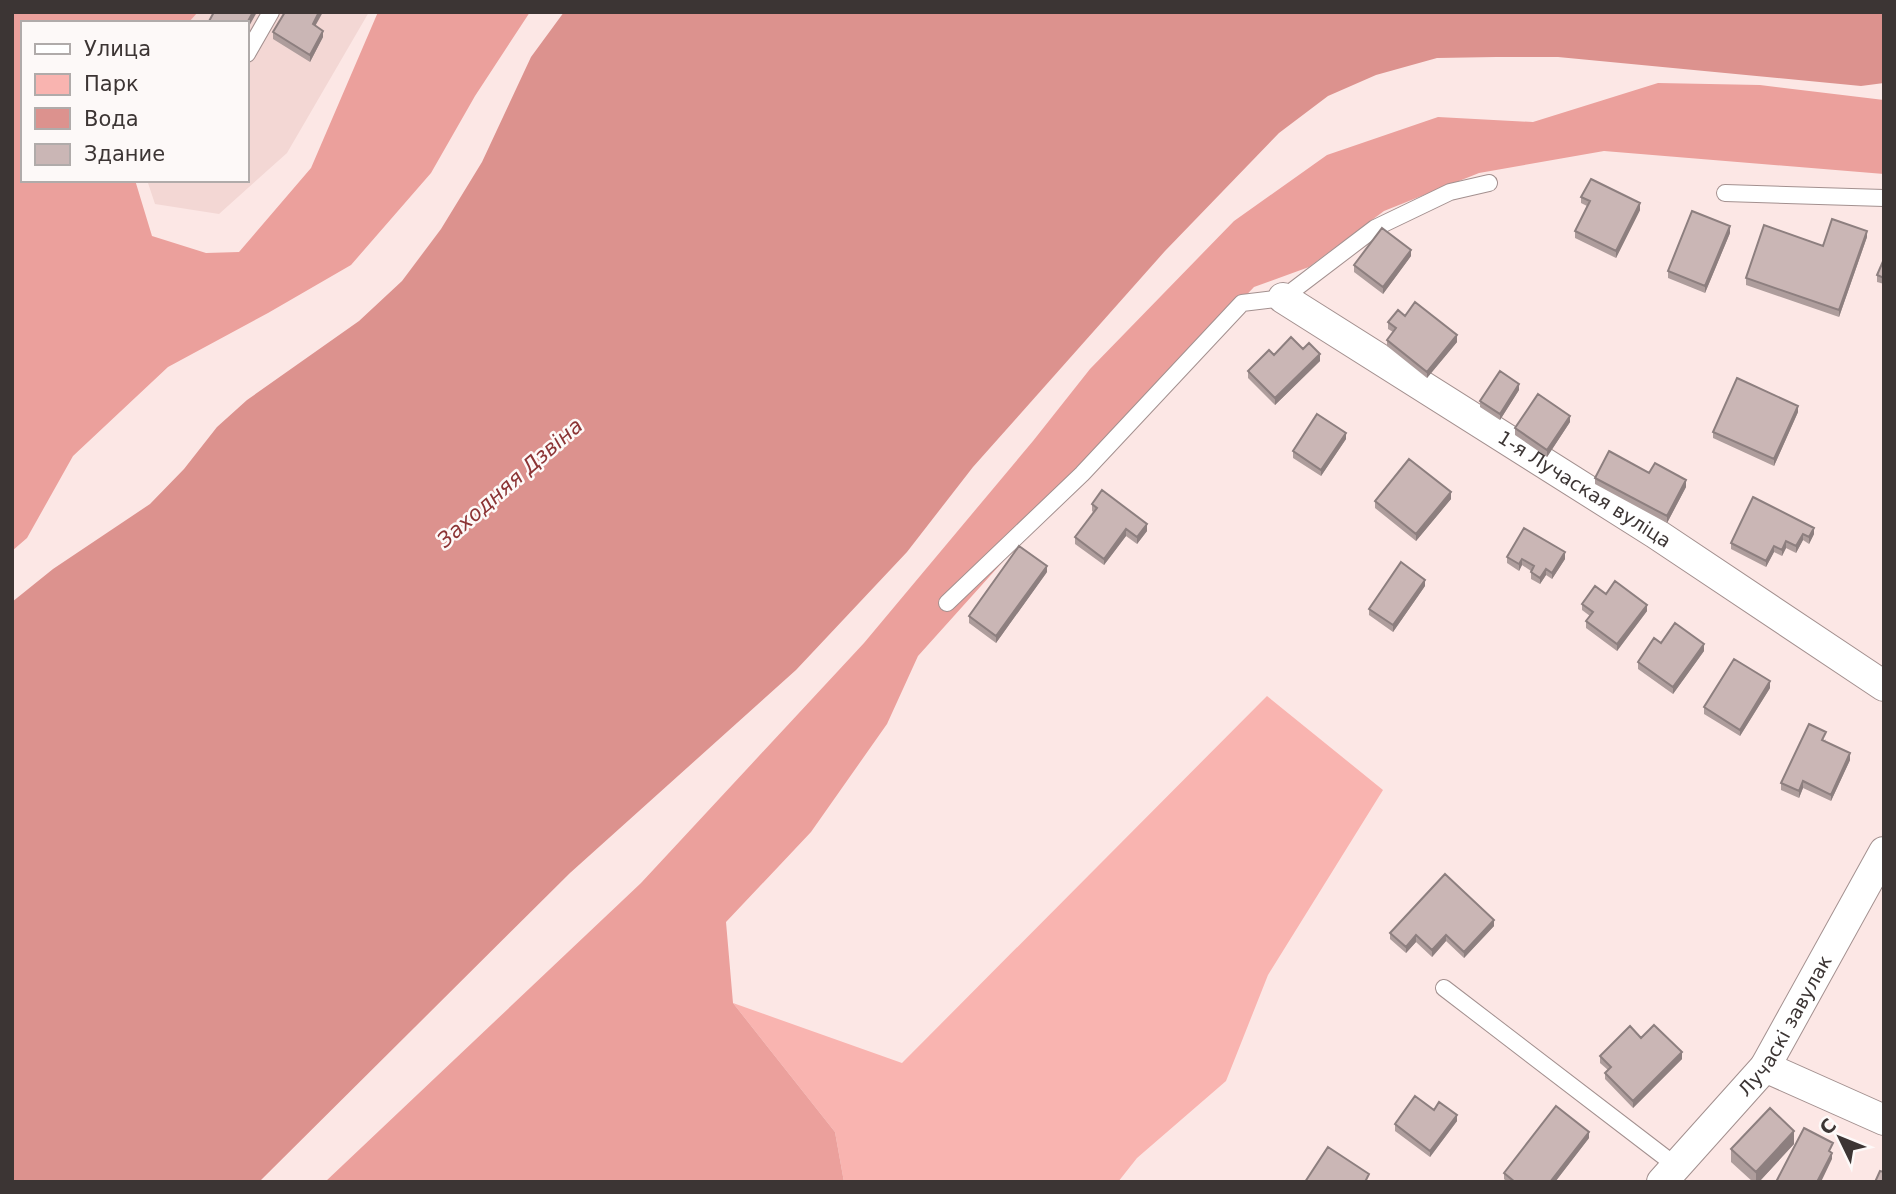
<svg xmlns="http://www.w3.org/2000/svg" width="1896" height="1194" viewBox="0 0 1896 1194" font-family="'DejaVu Sans',sans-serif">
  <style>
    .built { fill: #f3d7d4 }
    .green { fill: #f9b4b0 }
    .forest { fill: #eba09c }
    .water { fill: #dc928e }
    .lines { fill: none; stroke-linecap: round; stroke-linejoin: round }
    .service-casing { stroke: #a3908f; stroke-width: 18 }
    .minor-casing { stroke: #a3908f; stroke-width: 32 }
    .service { stroke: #fff; stroke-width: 16 }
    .minor { stroke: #fff; stroke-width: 30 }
    .wall { fill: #ae9d9c }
    .shaded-wall { fill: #8d7f7f }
    .building { fill: #cab6b5; stroke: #8d7f7f; stroke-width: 2 }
    .labels { text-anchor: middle; stroke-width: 5; stroke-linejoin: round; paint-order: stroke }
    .street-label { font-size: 19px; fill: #3c3534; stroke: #fdf9f8 }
    .water-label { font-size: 21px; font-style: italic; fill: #8c3435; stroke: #fdf9f8 }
  </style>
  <rect width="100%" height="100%" fill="#fce7e5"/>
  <path class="built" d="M188,12h181l-82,141 -68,61 -64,-10 -8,-24h100v-157h-65z"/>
  <path class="green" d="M1267,696l116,94 -115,185 -42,106 -89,77 -19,24h-274l-9,-50 -102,-129 169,60z"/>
  <path class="forest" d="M12,12h186l-10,11h-165v157h112l17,56 54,17 33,-1 72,-84 67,-156h152l-55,84 -44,77 -80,92 -83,48 -100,54 -95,89 -46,82 -15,13z
    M1658,83l102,2 124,15v74l-280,-23 -125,22 -95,38 -75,56 -55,20 -81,85 -255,284 -31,68 -76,108 -85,90 7,81 102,129 9,50h-519l316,-299 223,-240 169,-202 57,-72 144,-148 93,-66 111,-38 95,5z"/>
  <path class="water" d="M564,12h1320v71l-23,3 -303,-29h-62l-59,1 -61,17 -48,21 -49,37 -114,118 -192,216 -66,85 -111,118 -226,203 -311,309h-247v-580l41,-33 97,-65 34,-35 33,-42 30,-27 112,-79 43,-40 39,-52 41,-67 49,-105z"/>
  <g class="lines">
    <g class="service-casing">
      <path id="service" d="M247,54l24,-42
        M1725,193l159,5
        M947,603l135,-129 160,-171 41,-5 92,-70 75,-36 39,-9
        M1444,988l231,177"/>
    </g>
    <g class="minor-casing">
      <g id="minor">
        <path id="s1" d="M1283,298l372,235 229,153"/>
        <path d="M1765,1067l119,53"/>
        <path id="s2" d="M1662,1182l103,-115 119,-215"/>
      </g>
    </g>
    <use href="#service" class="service"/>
    <use href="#minor" class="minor"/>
  </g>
  <path class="wall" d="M316,26l7,11 -13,25 -37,-23v-7z
    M1581,197l59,13 -24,48 -41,-20v-7l12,-25 -6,-3z
    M1730,233l-25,60 -37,-15v-7z
    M1867,237l-28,80 -93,-32v-7l77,-32z
    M1411,256l-28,38 -29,-22v-7z
    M1884,259v25l-7,-2v-7z
    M1405,316l52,26 -30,36 -40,-32v-6l6,-8 -5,-3v-7z
    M1303,349l17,12 -45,44 -27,-27v-7l26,-16z
    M1519,390l-19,30 -20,-13v-6z
    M1798,412l-24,54 -61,-28v-6z
    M1570,422l-23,35 -32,-22v-7z
    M1346,439l-25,37 -28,-18v-7z
    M1649,473l37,14 -19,36 -72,-39v-6z
    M1753,497l61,37 -5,10 -6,-4 -7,13 -10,-5 -4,8 -8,-4 -8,15 -35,-18v-6z
    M1451,499l-35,42 -41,-33v-7z
    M1092,504l55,27 -10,13 -11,-8 -22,29 -29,-21v-7l19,-24 -2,-2z
    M1507,557l58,2 -13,20 -6,-4 -6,9 -9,-5v-8l-9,-6 -3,6 -12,-8z
    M1047,572l-51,71 -27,-20v-7z
    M1425,586l-32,46 -24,-17v-6z
    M1606,594l41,17 -30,40 -31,-23v-7l4,-5 -8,-6v-6z
    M1704,651l-31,43 -35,-25v-7z
    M1770,688l-30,48 -36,-22v-7z
    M1826,739l-1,2 25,19 -19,41 -28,-13 -4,10 -18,-8v-7z
    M1494,926l-30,32 -18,-17 -14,16 -16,-15 -10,11 -16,-14v-6z
    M1641,1038l41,21 -49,49 -28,-29v-6l3,-3 -8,-7v-7z
    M1434,1110l23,11 -27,36 -35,-26v-7z
    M1589,1138l-34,44h-48l-3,-3v-6z
    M1794,1144l-35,38h-6l-22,-20v-13z"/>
  <path class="shaded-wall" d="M253,12h4l-10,18v-7z
    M319,12h4l-10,18v-6z
    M323,31v6l-13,25v-7z
    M1640,203v7l-24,48v-7z
    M1730,226v7l-25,60v-7z
    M1867,231v6l-28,80v-7z
    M1411,250v6l-28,38v-7z
    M1457,335v7l-30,36v-6z
    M1320,354v7l-45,44v-7z
    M1519,384v6l-19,30v-6z
    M1798,406v6l-24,54v-7z
    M1570,416v6l-23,35v-7z
    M1346,433v6l-25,37v-6z
    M1686,480v7l-19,36v-7z
    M1451,492v7l-35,42v-7z
    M1147,524v7l-10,13v-7z
    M1814,528v6l-5,10v-7z
    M1126,529v7l-22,29v-6z
    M1803,534v6l-7,13v-7z
    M1786,541v7l-4,8v-6z
    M1774,546v6l-8,15v-6z
    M1565,552v7l-13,20v-6z
    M1522,559v6l-3,6v-7z
    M1047,566v6l-51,71v-7z
    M1546,569v6l-6,9v-6z
    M1425,580v6l-32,46v-7z
    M1647,605v6l-30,40v-7z
    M1704,644v7l-31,43v-7z
    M1770,681v7l-30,48v-6z
    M1850,753v7l-19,41v-6z
    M1803,781v7l-4,10v-7z
    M1494,920v6l-30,32v-6z
    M1416,935v7l-10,11v-6z
    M1446,935v6l-14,16v-7z
    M1682,1052v7l-49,49v-7z
    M1457,1115v6l-27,36v-6z
    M1794,1131v13l-35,38h-3v-10z
    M1589,1132v6l-34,44h-5z
    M1832,1153v6l-11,23h-4z"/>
  <path class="building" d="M214,12h39l-6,11h-39z
    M285,12h34l-6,12 10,7 -13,24 -37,-23z
    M1591,179l49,24 -24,48 -41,-20 15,-30 -9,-4z
    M1692,211l38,15 -25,60 -37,-15z
    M1832,219l35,12 -28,79 -93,-32 18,-53 59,21z
    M1382,228l29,22 -28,37 -29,-22z
    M1884,259v19l-7,-3z
    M1415,302l42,33 -30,37 -40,-32 9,-12 -8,-6 10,-12 7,6z
    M1291,337l12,12 6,-6 11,11 -45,44 -27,-27 21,-21 5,5z
    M1500,371l19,13 -19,30 -20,-13z
    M1737,378l61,28 -24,53 -61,-27z
    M1538,394l32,22 -23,34 -32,-22z
    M1317,414l29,19 -25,37 -28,-19z
    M1609,451l40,22 6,-10 31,17 -19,36 -72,-38z
    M1409,459l42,33 -35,42 -41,-33z
    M1102,490l45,34 -10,13 -11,-8 -22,30 -29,-22 22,-29 -5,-4z
    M1753,497l61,31 -5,9 -6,-3 -7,12 -10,-5 -4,9 -8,-4 -8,15 -35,-18z
    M1524,528l41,24 -13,21 -6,-4 -6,9 -9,-6 3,-6 -12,-7 -3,5 -12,-7z
    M1019,546l28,20 -51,70 -27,-20z
    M1401,562l24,18 -32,45 -24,-16z
    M1615,581l32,24 -30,39 -31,-23 7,-9 -11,-8 13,-18 11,8z
    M1675,623l29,21 -31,43 -35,-25 16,-24 7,5z
    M1734,659l36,22 -30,49 -36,-23z
    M1809,724l17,8 -4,8 28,13 -19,42 -28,-14 -4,10 -18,-8z
    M1445,874l49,46 -30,32 -18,-17 -14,15 -16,-15 -10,12 -16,-14z
    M1654,1025l28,27 -49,49 -28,-28 6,-6 -11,-11 30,-30 11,12z
    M1415,1096l19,14 5,-8 18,13 -27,36 -35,-27z
    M1556,1106l33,26 -39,50h-35l-11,-9z
    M1770,1108l24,23 -38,41 -25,-23z
    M1804,1128l29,15 -4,8 3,2 -15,29h-41z
    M1328,1147l41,27 -4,8h-60z
    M1880,1171l4,1v10h-9z"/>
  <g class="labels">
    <g class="street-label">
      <text dy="7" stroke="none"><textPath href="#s1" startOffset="357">1-я Лучаская вуліца</textPath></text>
      <text dy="7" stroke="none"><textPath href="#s2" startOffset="200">Лучаскі завулак</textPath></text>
    </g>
    <g class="water-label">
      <text transform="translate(510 483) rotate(-41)" y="7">Заходняя Дзвіна</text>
    </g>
  </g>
  <rect width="1896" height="1194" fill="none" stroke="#3c3534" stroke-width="28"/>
  <rect x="21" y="21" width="228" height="161" fill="#fdf9f8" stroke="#b0abaa" stroke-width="2"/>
  <rect x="35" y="44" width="35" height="10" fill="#ffffff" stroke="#b0abaa" stroke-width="2"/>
  <text x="84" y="56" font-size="21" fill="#3c3534">Улица</text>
  <rect x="35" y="74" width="35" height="21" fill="#f9b4b0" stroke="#b0abaa" stroke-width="2"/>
  <text x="84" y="91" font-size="21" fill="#3c3534">Парк</text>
  <rect x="35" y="108" width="35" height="21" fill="#dc928e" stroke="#b0abaa" stroke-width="2"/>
  <text x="84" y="126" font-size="21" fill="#3c3534">Вода</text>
  <rect x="35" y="144" width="35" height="21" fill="#cab6b5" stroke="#b0abaa" stroke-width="2"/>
  <text x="84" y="161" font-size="21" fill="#3c3534">Здание</text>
  <g transform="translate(1840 1138) rotate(313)" stroke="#fdf9f8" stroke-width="5" paint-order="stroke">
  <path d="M0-5L12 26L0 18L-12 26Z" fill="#3c3534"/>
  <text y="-10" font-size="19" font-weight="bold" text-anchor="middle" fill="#3c3534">С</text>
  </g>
</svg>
